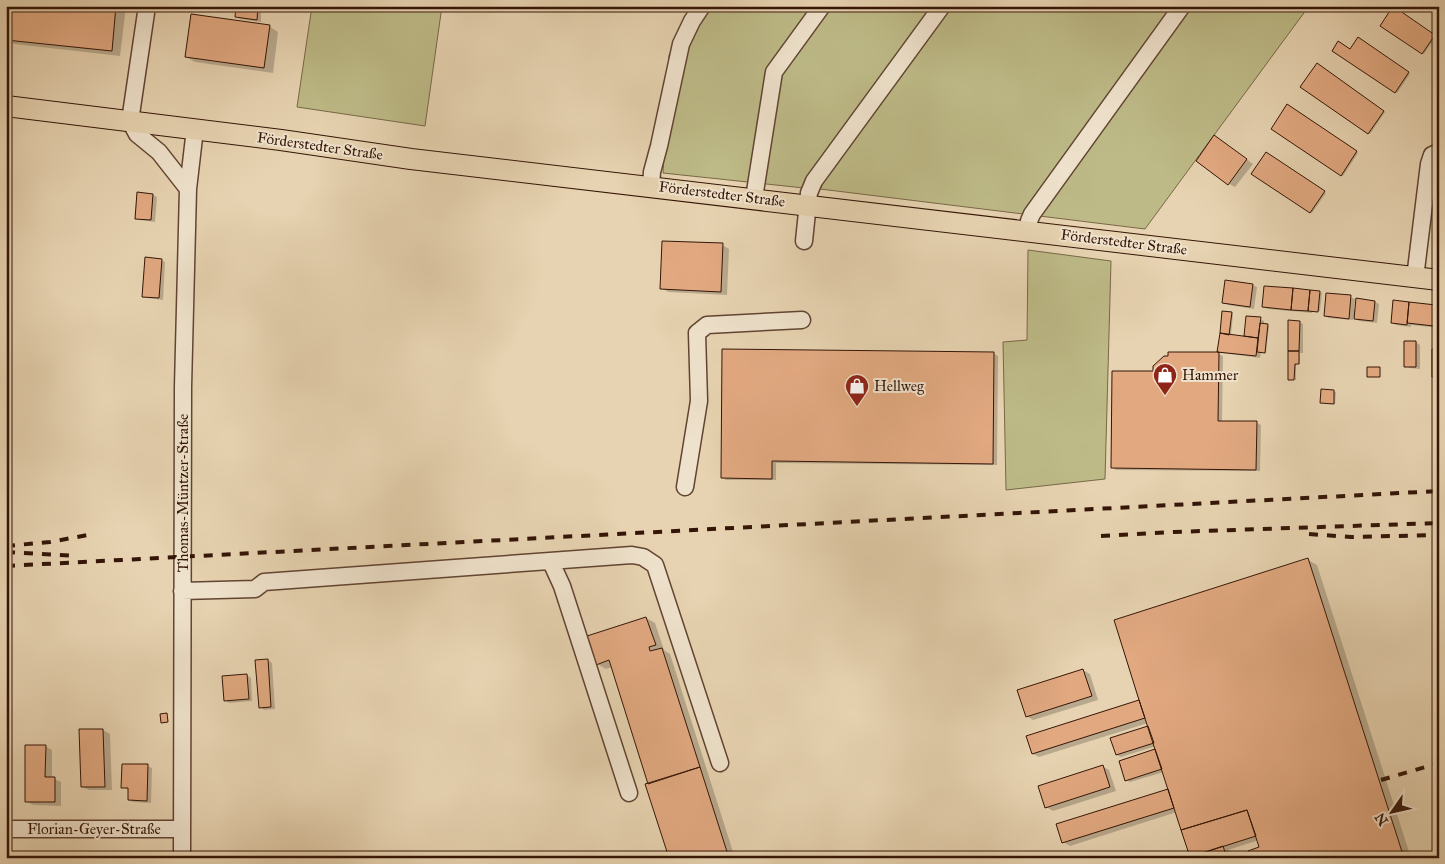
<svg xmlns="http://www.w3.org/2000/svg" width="1445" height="864" viewBox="0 0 1445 864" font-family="'IM FELL Great Primer',serif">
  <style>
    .green { fill: #bdba87; stroke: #786847 }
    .shadow { fill: #0003 }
    .building { fill: #e2a981; stroke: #341507 }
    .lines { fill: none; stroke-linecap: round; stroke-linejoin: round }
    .minor-casing { stroke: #614432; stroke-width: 19 }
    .major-casing { stroke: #341507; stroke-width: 22 }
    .minor { stroke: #efe2cc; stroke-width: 16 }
    .major { stroke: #e7d3b1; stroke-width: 20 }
    .rail { stroke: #341507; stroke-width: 4; stroke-dasharray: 9 9; stroke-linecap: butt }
    .labels { text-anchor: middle; stroke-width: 4; stroke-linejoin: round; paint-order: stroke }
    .street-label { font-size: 15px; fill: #341507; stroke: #efe2cc }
    .poi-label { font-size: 15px; fill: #341507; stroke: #efe2cc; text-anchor: start }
  </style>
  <rect width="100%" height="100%" fill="#e7d3b1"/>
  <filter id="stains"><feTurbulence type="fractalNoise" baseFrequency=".004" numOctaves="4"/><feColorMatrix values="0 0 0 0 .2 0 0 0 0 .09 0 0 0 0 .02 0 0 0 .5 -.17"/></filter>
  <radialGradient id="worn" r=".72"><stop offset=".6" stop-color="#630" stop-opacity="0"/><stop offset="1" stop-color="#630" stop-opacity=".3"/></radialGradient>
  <path class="green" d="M312,6h130l-17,120 -128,-19z
    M705,6h604l-164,223 -325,-40 -3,-8 -13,7 -141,-15 6,-118z
    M1028,250l83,11 -6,218 -99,11 -3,-148 24,-2z"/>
  <path class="shadow" d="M6,6h120l-6,50 -114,-13z
    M257,6l4,3v13l-21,-3 -4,-3z
    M1393,8l43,28 -12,18 -43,-29z
    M269,26l9,6 -5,41 -78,-11 -9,-5z
    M1359,39l51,35 -13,19 -64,-43 22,4z
    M1317,65l68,47 -15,22 -68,-47z
    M1288,106l70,47 -15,23 -70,-47z
    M1221,141l32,23 -18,23 -6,-3z
    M1266,154l60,39 -14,20 -59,-39z
    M138,193l15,2 4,2 -2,25 -15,-2 -4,-2z
    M722,245l7,4 -2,46 -59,-3 -6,-4z
    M161,260l4,2 -2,38 -15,-2 -5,-2z
    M1253,285l4,2 -3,22 -26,-4 -4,-2z
    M1320,292l2,1 -2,18h-8v2l-44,-4 -5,-2z
    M1350,297l5,2 -1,11 21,-8 4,2 -2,19 -18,-2 -6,-4v3l-24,-2 -4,-2z
    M1439,306v22l-28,-3v2l-15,-2 -4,-3z
    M1232,313l1,1 -2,22 14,2 3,-21 12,2 4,2v4l5,1 -3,27 -5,-1 -1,6 -37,-5 -4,-2z
    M1299,322l4,2v29h-3v11h-4v16h-5l-2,-1z
    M1416,342l4,3v24l-10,-1 -5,-2z
    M993,353l5,3 -1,109 -221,-2v17h-50l-4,-3z
    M1219,354l4,2 -1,66 35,1 4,2 -1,46 -144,-1 -4,-3 42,-95z
    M1322,391l14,1 -1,12 -12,-1z
    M1308,560l9,5 94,293h-159l9,-10 -2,-8 -31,10 4,2 2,6h-43l-14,-46 -107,34 -7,-4 107,-51 -6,-19 -34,10 -4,-2 31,-30 -1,-4 -35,11 -4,-2 31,-28v-4l-109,34 -6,-3 106,-53z
    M646,618l9,5 9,27 6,4 65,204h-65l-21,-74 -37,-117 -6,2 -9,-5z
    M268,660l4,3 3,46 -11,1 -4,-3z
    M1083,670l7,4 8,26 -65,20 -6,-4z
    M247,675l4,3 1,23 -23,2 -4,-3z
    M103,730l7,4 2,56h-23l-7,-3z
    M45,746l7,4v28l9,4v24l-28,-1 -7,-4z
    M147,766l5,2 -1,35 -18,-1 -4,-2v-10l-6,-3z
    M1102,766l7,4 7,21 -63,20 -7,-4z"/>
  <path class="building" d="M6,6h110l-4,45 -106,-11z
    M236,6h22l-1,14 -22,-3z
    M1393,6l42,29 -13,19 -42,-28z
    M191,14l79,11 -6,43 -79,-11z
    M1358,37l51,35 -14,21 -63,-42 6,-10 12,8z
    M1317,63l67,48 -16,23 -68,-47z
    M1287,104l70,47 -16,25 -70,-47z
    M1214,135l33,24 -19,26 -32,-24z
    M1266,152l59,39 -15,22 -59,-39z
    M137,192l16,2 -2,26 -16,-1z
    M662,241l61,2 -2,49 -61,-3z
    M145,257l17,2 -3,39 -17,-1z
    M1225,280l28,4 -3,23 -28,-4z
    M1264,286l29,2 -2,22 -29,-3z
    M1293,288l17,2 -2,21 -17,-1z
    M1310,290l10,1 -2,21 -10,-1z
    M1326,293l25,2 -2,24 -25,-3z
    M1356,298l19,3 -2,20 -19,-2z
    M1393,300l16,2 -2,23 -16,-2z
    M1409,302l27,3 -2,21 -27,-3z
    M1436,305h3v22l-5,-1z
    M1222,311l10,1 -3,23 -9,-2z
    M1246,316l15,1 -3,21 -14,-2z
    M1288,320l12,1 -1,30h-11z
    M1260,323l8,1 -3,29 -8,-1z
    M1220,333l38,5 -2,18 -39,-4z
    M1404,341h12v26h-12z
    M722,349l272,3 -1,112 -221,-3v18l-51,-1z
    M1432,349h7v28h-7z
    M1288,351h11v13h-4l-1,16h-6z
    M1168,352h51l-1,69h39l-1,49 -145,-2 1,-97h41v-5l11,-10h4z
    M1367,367h13v10h-13z
    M1321,389l13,1v14l-14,-1z
    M1308,558l96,300h-153l-3,-7 11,-4 -12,-37 -66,20 -42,-130 -25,-80z
    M646,617l10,28 -7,2 1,4 12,-3 38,119 -52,17 -39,-124 -13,5 -9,-29z
    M268,659l3,48 -12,1 -4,-48z
    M1083,669l9,27 -66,21 -9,-27z
    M247,674l2,25 -25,2 -2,-25z
    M1139,700l6,18 -113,36 -6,-18z
    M167,713l1,9 -7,1 -1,-9z
    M1148,726l6,17 -38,12 -6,-17z
    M79,729h24l2,58h-24z
    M25,745h21l-1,32h10v25h-30z
    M1155,749l7,20 -37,12 -6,-20z
    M122,764h26l-1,37 -19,-1v-12h-7z
    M1103,765l7,22 -65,21 -7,-22z
    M700,767l29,91h-60l-24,-74z
    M1168,789l6,19 -112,35 -6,-19z
    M1247,810l9,26 -66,21 -9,-27z
    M1223,846l4,12h-37v-1z"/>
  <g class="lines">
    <g class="minor-casing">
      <path id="minor" d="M147,6l-17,115 7,13 22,18 29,37
        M651,186l1,-14 7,-26 22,-102 11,-23 10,-15
        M754,198l20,-126 48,-66
        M1028,231l1,-10 3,-7 150,-208
        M804,241l5,-48 5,-12 128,-175
        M1415,278l14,-114 3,-9 7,-3
        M685,487l14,-86 -2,-68 10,-8 95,-5
        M551,562l11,24 67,207
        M182,591l73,-2 9,-7c123,-10 245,-17 368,-27l11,2 12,8 65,198
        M6,829h176
        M182,858l1,-471 5,-198 7,-60"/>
    </g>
    <g class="major-casing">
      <path id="major" d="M6,106l275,34 130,19 1028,121"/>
    </g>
    <use href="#minor" class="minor"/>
    <use href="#major" class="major"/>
    <path class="rail" d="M1309,534l42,3 88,-2
      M1101,536l73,-4 265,-9
      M6,546l44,-4 38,-7
      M6,552l71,4
      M6,566l1433,-75
      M1381,780l58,-17"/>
  </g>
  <defs>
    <g id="shop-pin" transform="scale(1.25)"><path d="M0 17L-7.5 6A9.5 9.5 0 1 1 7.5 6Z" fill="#8f2418" stroke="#efe2cc"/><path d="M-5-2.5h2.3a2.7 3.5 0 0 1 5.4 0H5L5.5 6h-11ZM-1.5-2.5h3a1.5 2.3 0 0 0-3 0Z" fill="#fff"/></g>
  </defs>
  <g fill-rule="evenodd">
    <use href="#shop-pin" x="1165" y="375"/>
    <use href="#shop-pin" x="857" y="386"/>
  </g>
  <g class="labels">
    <g class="street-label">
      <text transform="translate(320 146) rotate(8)" y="5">Förderstedter Straße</text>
      <text transform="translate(722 194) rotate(7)" y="5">Förderstedter Straße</text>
      <text transform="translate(1124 242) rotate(7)" y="5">Förderstedter Straße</text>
      <text transform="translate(183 493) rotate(-90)" y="5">Thomas-Müntzer-Straße</text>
      <text x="94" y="834">Florian-Geyer-Straße</text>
    </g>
    <g class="poi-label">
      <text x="1182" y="380">Hammer</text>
      <text x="874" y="391">Hellweg</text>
    </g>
  </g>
  <rect width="1445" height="864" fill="none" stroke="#e7d3b1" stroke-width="25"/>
  <rect x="8" y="8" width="1430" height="849" fill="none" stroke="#341507" stroke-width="2.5"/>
  <rect x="12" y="12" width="1420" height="839" fill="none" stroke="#341507"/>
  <g transform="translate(1392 812) rotate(236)" stroke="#efe2cc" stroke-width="4" paint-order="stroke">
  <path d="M0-4L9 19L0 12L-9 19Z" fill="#341507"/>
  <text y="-8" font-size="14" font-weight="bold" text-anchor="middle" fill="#341507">N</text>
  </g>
  <rect width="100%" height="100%" filter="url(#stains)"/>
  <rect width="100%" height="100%" fill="url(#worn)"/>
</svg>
